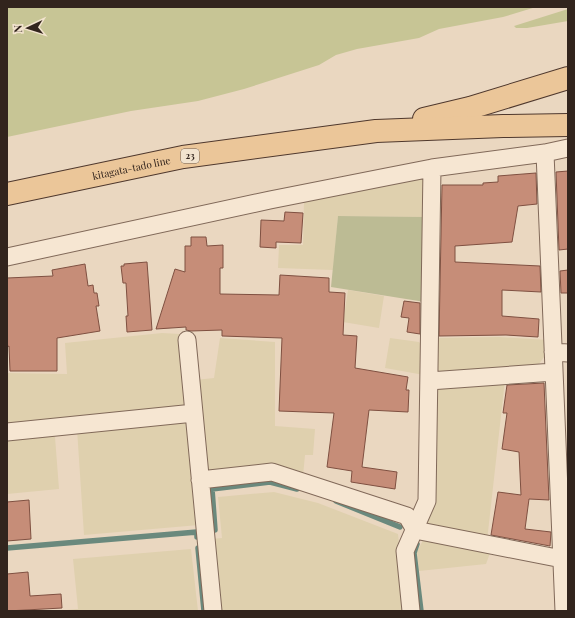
<svg xmlns="http://www.w3.org/2000/svg" width="575" height="618" viewBox="0 0 575 618" font-family="'Playfair Display',serif">
  <style>
    .farmland { fill: #dfd0ae }
    .green { fill: #c7c595 }
    .cemetery { fill: #bcbb94 }
    .lines { fill: none; stroke-linecap: round; stroke-linejoin: round }
    .stream { stroke: #6a897d; stroke-width: 5.5 }
    .building { fill: #c68d78; stroke: #7f5041 }
    .street-casing { stroke: #816959; stroke-width: 19 }
    .primary-casing { stroke: #4f382d; stroke-width: 24 }
    .street { stroke: #f6e6d2; stroke-width: 17 }
    .primary { stroke: #ebc699; stroke-width: 22 }
    .labels { text-anchor: middle; stroke-width: 4; stroke-linejoin: round; paint-order: stroke }
    .shield { fill: #f2e3ce; stroke: #6c5d52; stroke-width: 1 }
    .shield-label { font-size: 9px; font-weight: bold; fill: #32241d }
    .street-label { font-size: 10px; fill: #32241d; stroke: #f2e3ce }
  </style>
  <rect width="100%" height="100%" fill="#ead7c0"/>
  <path class="farmland" d="M426,178v39l-88,-1 -5,54 -55,-2 1,-23h24l1,-44 109,-22z
    M348,290l36,6 -5,32 -36,-6z
    M162,333l18,1 8,71 -181,21v-53l60,1 -2,-31z
    M499,337l49,3 1,10 -10,14 -97,9 -5,-4 1,-31z
    M220,338l55,4v84l40,3 -2,26h-8l-2,21 -99,-3 -9,-93 19,-2z
    M390,338l29,4 6,8 -1,25 -39,-7z
    M505,380l-18,161 -64,-16 13,-133 6,-6z
    M186,422l4,6 9,97 -115,10 -7,-106z
    M52,434l3,3 4,52 -52,5v-56z
    M274,492l44,11 80,31 8,77h-188l-7,-72 11,-1 -4,-41z
    M423,540l67,13 -4,11 -67,7 -2,-19z
    M191,549l7,62h-144l24,-2 -5,-50z"/>
  <path class="green" d="M7,7h529l-33,10 -64,12 -20,9 -62,11 -21,6 -17,10 -75,24 -46,12 -67,10 -124,26z
    M568,9v12l-41,7h-11l-2,-2z"/>
  <path class="cemetery" d="M338,216l88,1 -1,85 -94,-15z"/>
  <g class="lines">
    <path class="stream" d="M336,501l64,26
      M215,530l-3,-41 58,-7 27,7
      M417,544l-3,9 7,58
      M7,548l190,-16v5
      M198,548l6,63"/>
  </g>
  <path class="building" d="M568,171v78l-9,1 -3,-78z
    M536,173l1,31 -19,2 -6,36 -57,4v16l85,4 1,26 -39,-2v26l37,3 -1,18 -32,-2 -67,1 3,-151h41v-2l15,-1v-6z
    M285,212l18,1 -2,30 -25,-1v6l-16,-1 1,-27 23,1z
    M191,237h15l1,9 16,-1v23h-3v26l59,1 1,-20 49,3v14l16,1 -2,42 14,1 -2,32 53,9 -2,13h3l-1,22 -39,-2 -7,57 35,5 -2,17 -44,-7 1,-11 -25,-4 7,-54 -55,-2 3,-73 -60,-2v-6l-31,1 -5,-1v-3l-30,2 19,-60 10,3v-26h6z
    M147,262l5,68 -25,2 -1,-16h2l-2,-33h-3l-2,-17h3v-2z
    M85,264l3,22 5,-1 1,8h3l2,13h-3l4,25 -43,7v33h-47l-1,-25 -2,1v-69l46,-2 -1,-6z
    M568,270v23h-7l-1,-22z
    M404,301l16,2v31l-13,-2 2,-14 -8,-1z
    M544,383l5,117 -20,-1 -4,30 26,3 -1,14 -59,-11 7,-43 23,3 -2,-43 -17,-3 5,-36h-4l4,-28z
    M29,500l2,39 -24,2v-39z
    M28,572l2,24 31,-2 1,14 -55,3v-37z"/>
  <g class="lines">
    <g class="street-casing">
      <path id="street" d="M545,153l19,458
        M7,257l263,-57 116,-23 46,-9 113,-15 23,-5
        M187,340l26,271
        M553,352l15,1
        M429,381l125,-9
        M7,432l187,-19
        M200,480l72,-8 135,44 8,14 147,29
        M411,611l-6,-60 22,-50 5,-333"/>
    </g>
    <g class="primary-casing">
      <g id="primary">
        <path d="M424,119l46,-11 98,-30"/>
        <path id="s1" d="M7,194l176,-37 193,-26 127,-5 65,-1"/>
      </g>
    </g>
    <use href="#street" class="street"/>
    <use href="#primary" class="primary"/>
  </g>
  <g class="labels">
    <rect class="shield" x="181" y="149" width="18" height="14" rx="3"/>
    <g class="shield-label">
      <text x="190" y="159">23</text>
    </g>
    <g class="street-label">
      <text dy="4" stroke="none"><textPath href="#s1" startOffset="127">kitagata-tado line</textPath></text>
    </g>
  </g>
  <rect width="575" height="618" fill="none" stroke="#32241d" stroke-width="16"/>
  <g transform="translate(28 28) rotate(266)" stroke="#f2e3ce" stroke-width="3" paint-order="stroke">
  <path d="M0-3L7 15L0 10L-7 15Z" fill="#32241d"/>
  <text y="-6" font-size="11" font-weight="bold" text-anchor="middle" fill="#32241d">N</text>
  </g>
</svg>
